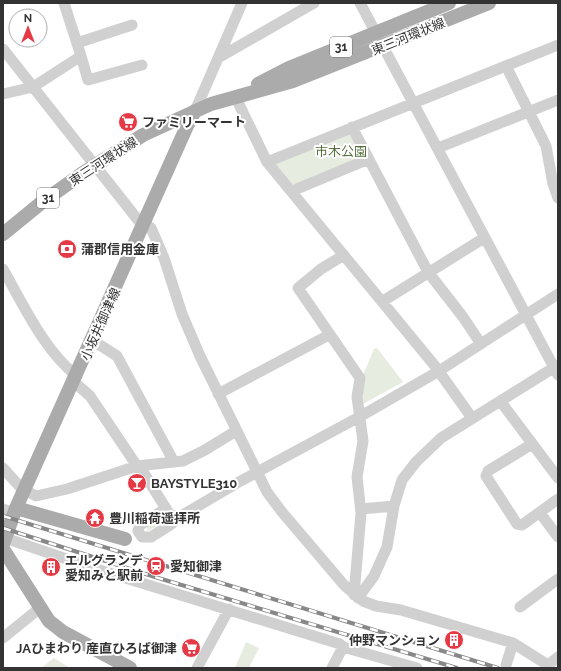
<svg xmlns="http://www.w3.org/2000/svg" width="561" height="671" viewBox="0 0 561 671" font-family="Raleway,'Noto Sans JP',sans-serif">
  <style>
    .green { fill: #e6ecdf }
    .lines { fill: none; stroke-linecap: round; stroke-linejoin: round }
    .minor { stroke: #d0d0d0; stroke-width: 11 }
    .major { stroke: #ababab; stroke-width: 14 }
    .rail-casing { stroke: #888; stroke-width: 4 }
    .rail { stroke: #fff; stroke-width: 2.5; stroke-dasharray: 8; stroke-linecap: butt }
    .labels { text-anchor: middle; stroke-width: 4; stroke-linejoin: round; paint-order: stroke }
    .shield { fill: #fff; stroke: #707070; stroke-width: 1 }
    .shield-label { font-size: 12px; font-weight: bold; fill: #333 }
    .street-label { font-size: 13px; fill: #333; stroke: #fff }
    .poi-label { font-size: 13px; font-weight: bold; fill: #333; stroke: #fff; text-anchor: start }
    .park-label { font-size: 13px; fill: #56703f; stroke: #fff }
  </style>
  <rect width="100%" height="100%" fill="#fff"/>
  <path class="green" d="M348,133l4,2 11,21 -67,29 -5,-1 -16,-19 1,-3z
    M377,348l26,34 -40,22h-2v-24l13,-31z
    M158,519l3,5 -13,7 -2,-4z
    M246,642l13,6 -10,20h-14z
    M54,658l16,10h-29z"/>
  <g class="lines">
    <path class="minor" d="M360,3l198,372
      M77,43l55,-18
      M3,49l135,171 13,8 13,30 18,56 18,42 67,136 15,20 62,73 19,16 13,5 25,4 112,33 35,22 10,-8
      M81,56l7,24 54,-15
      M218,58l96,-55
      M506,66l40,80 7,38 5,14
      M3,94l30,-7 48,-31 -17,-53
      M235,96l32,66 168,204 37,52
      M195,111l47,-108
      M352,127l76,145 35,45 18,27
      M438,148l120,-48
      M267,162l291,-117
      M292,191l77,-32
      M344,255l-23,14 -23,19 62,90 -3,19 6,44 -6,36 4,36 -7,82
      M3,269c20,35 42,83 74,107
      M383,301l101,-63
      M92,340l25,16 57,106
      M74,382l16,14 47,70 5,4 28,45 11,1
      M218,394l111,-59
      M501,402l57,76
      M532,444l-44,27 -2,5 31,48 5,1 36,-26
      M3,468l18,20 15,8 31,-7 70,-23 46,-5 22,-11 31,-19
      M3,509l11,4
      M361,509l33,-3
      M162,511l8,4v10l-19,12h-9l-4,-6 2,-6z
      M540,513l18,24
      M170,525l11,-9 56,-33 124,-67 78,-45 119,-77
      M5,538l88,30 247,76 3,3 74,21
      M358,598l16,-22 13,-29 7,-41 8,-26 14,-18 25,-24 117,-73
      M520,607l38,-28
      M3,638l38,-31
      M506,665l7,-22
      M197,668l32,-59
      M332,668l11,-21"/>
    <path class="major" d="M258,84l31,-16 160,-65
      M3,234l38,-31 42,-30 60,-38 68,-31 82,-23 196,-78
      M16,508l109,31
      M3,544l13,-36 171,-382 8,-15
      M3,549l46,72 14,11 67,36"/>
    <g class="rail-casing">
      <path id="rail" d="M3,516l495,152
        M3,528l152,49 302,91"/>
    </g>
    <use href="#rail" class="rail"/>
  </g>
  <defs>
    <g id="supermarket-disc" transform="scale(1)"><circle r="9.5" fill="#e63946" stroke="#fff"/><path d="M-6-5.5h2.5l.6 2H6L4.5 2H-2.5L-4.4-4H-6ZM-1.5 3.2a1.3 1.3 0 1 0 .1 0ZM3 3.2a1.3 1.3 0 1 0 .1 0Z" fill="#fff"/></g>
    <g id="bank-disc" transform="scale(1)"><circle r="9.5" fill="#e63946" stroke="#fff"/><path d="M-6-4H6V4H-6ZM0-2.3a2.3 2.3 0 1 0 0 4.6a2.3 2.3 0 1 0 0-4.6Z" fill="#fff"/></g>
    <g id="bar-disc" transform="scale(1)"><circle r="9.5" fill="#e63946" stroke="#fff"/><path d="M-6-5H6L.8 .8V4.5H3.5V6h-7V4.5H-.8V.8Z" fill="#fff"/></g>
    <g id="temple-disc" transform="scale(1)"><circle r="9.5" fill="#e63946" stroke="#fff"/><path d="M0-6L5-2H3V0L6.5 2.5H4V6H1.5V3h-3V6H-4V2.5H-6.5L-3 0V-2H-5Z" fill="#fff"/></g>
    <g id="station-disc" transform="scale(1)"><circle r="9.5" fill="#e63946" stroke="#fff"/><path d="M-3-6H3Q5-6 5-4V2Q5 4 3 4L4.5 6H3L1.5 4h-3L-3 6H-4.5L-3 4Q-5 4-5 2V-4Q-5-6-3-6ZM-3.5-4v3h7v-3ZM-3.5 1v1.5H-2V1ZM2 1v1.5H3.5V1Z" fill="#fff"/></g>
    <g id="building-disc" transform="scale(1)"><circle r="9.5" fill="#e63946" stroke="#fff"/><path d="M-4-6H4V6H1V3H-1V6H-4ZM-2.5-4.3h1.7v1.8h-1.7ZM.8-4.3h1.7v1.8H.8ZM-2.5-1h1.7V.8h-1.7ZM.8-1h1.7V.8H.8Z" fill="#fff"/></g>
  </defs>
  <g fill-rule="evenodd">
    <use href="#supermarket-disc" x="128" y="122"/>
    <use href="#bank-disc" x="67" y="249"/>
    <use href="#bar-disc" x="137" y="483"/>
    <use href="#temple-disc" x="95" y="518"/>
    <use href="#station-disc" x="156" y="566"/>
    <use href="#building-disc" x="51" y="567"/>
    <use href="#building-disc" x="454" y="640"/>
    <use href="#supermarket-disc" x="191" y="648"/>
  </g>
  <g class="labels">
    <g class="shield">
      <rect x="330" y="37" width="22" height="20" rx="3"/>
      <rect x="37" y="188" width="22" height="20" rx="3"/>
    </g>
    <g class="shield-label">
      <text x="341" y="51">31</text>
      <text x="48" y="202">31</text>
    </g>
    <g class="street-label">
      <text transform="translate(408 36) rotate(-22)" y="5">東三河環状線</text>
      <text transform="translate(103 161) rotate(-33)" y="5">東三河環状線</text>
      <text transform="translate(100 324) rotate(-66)" y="5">小坂井御津線</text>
    </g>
    <g class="poi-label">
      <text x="142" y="127">ファミリーマート</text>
      <text x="81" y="254">蒲郡信用金庫</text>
      <text x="151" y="488">BAYSTYLE310</text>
      <text x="109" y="523">豊川稲荷遥拝所</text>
      <text x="65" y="565">エルグランデ<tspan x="65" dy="15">愛知みと駅前</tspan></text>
      <text x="170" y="571">愛知御津</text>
      <text x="440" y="645" text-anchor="end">仲野マンション</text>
      <text x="177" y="653" text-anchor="end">JAひまわり 産直ひろば御津</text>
    </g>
    <g class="park-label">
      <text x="341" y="156">市木公園</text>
    </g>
  </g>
  <rect width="561" height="671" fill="none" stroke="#333333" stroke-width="8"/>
  <g transform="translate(28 28)"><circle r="19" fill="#ffffff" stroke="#adadad"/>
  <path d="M0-3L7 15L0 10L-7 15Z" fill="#e63946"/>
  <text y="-6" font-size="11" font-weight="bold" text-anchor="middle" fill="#333333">N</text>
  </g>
</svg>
